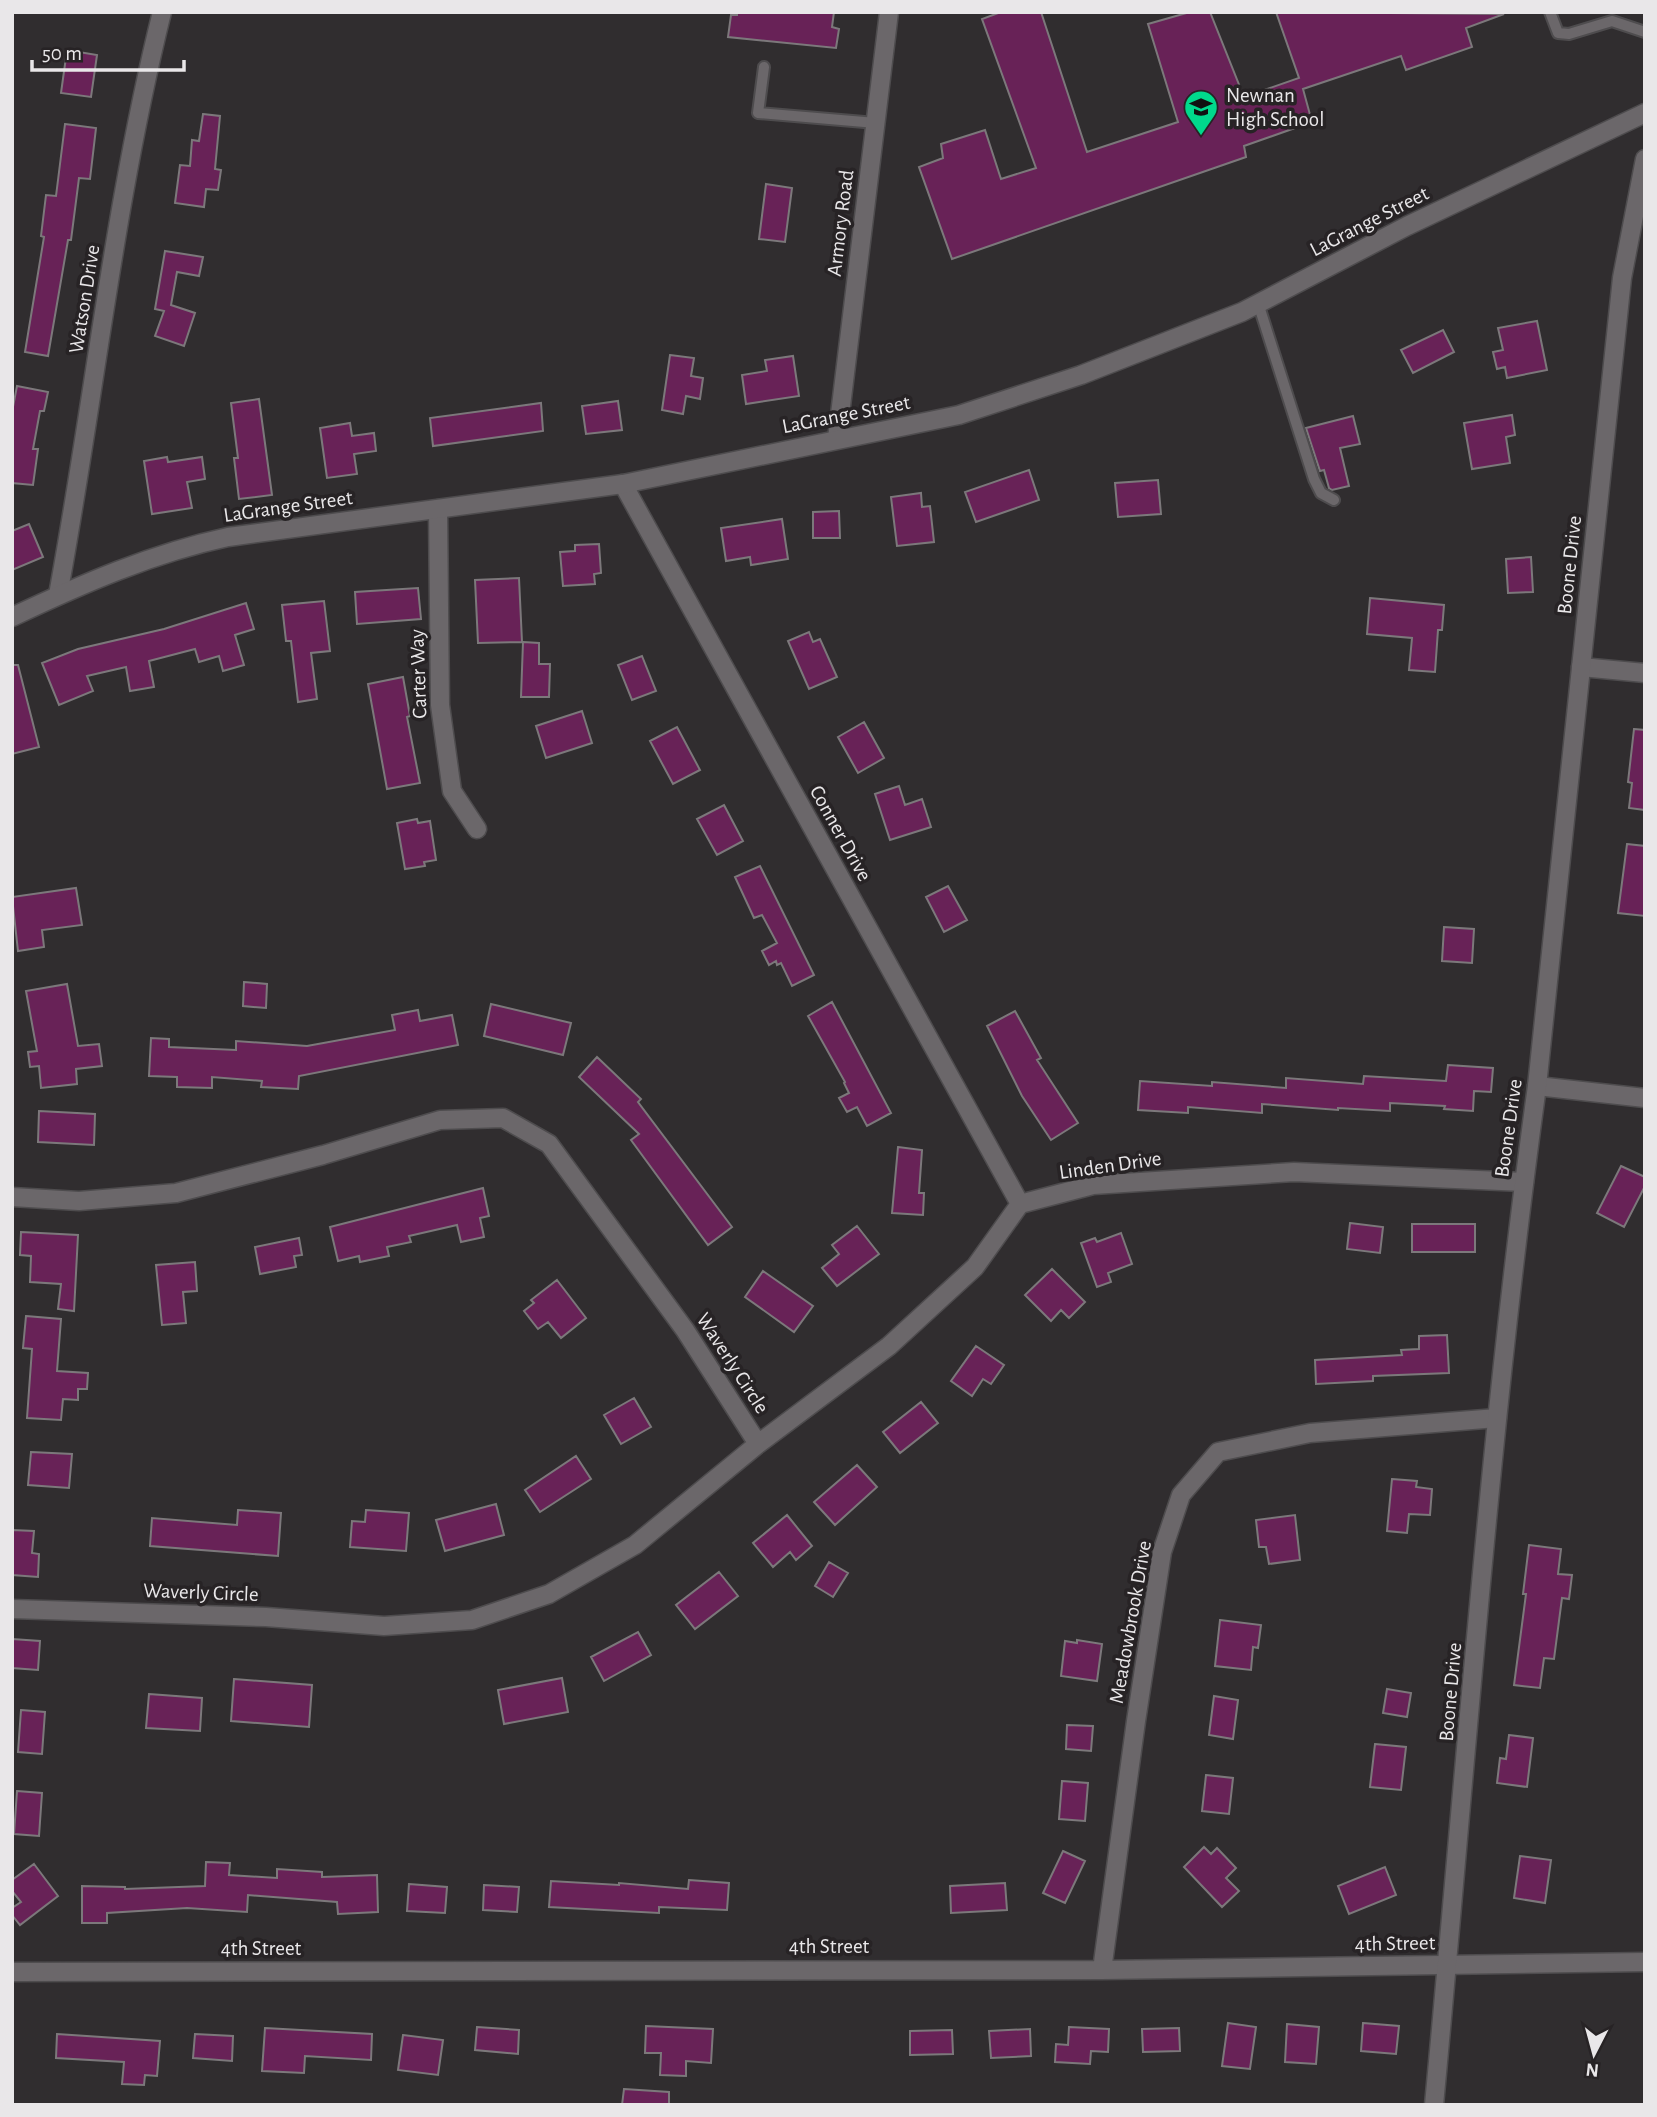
<svg xmlns="http://www.w3.org/2000/svg" width="1657" height="2117" viewBox="0 0 1657 2117" font-family="'Alegreya Sans',sans-serif">
  <style>
    .building { fill: #682257; stroke: #7c787b; stroke-width: 2 }
    .lines { fill: none; stroke-linecap: round; stroke-linejoin: round }
    .service-casing { stroke: #4e4c4e; stroke-width: 14 }
    .minor-casing { stroke: #4e4c4e; stroke-width: 21 }
    .tertiary-casing { stroke: #4e4c4e; stroke-width: 21 }
    .service { stroke: #6b676a; stroke-width: 10 }
    .minor { stroke: #6b676a; stroke-width: 18 }
    .tertiary { stroke: #6b676a; stroke-width: 18 }
    .labels { text-anchor: middle; stroke-width: 7; stroke-linejoin: round; paint-order: stroke }
    .poi-label { font-size: 21px; fill: #e9e7e9; stroke: #272325; text-anchor: start }
    .street-label { font-size: 21px; fill: #e9e7e9; stroke: #272325 }
  </style>
  <rect width="100%" height="100%" fill="#302d2f"/>
  <path class="building" d="M737,12h97l-2,15 7,2 -3,19 -108,-11 3,-22h6z
    M1001,12h40l46,140 91,-30 -30,-98 42,-12h20l34,85 55,-19 -23,-66 228,2 -38,14 6,19 -66,23 -5,-14 -98,33 9,33 -68,24 2,11 -294,102 -33,-92 24,-9 -2,-14 44,-14 16,49 35,-11 -54,-149z
    M67,50l30,5 -6,42 -30,-4z
    M203,114l17,2 -5,53 6,1 -3,20 -12,-1 -2,18 -29,-4 5,-38 10,1 2,-26 7,1z
    M65,124l31,4 -6,51 -11,-1 -8,62h-3l-20,116 -23,-4 19,-115 -3,-1 5,-41 10,1z
    M766,184l26,4 -7,54 -26,-3z
    M165,251l38,6 -4,19 -22,-4 -6,33 24,8 -11,33 -29,-10 9,-25 -9,-2z
    M1537,321l10,49 -40,8 -2,-11 -8,2 -4,-17 10,-2 -5,-22z
    M1443,330l11,22 -41,21 -12,-23z
    M670,355l24,3 -3,18 12,2 -3,21 -14,-3 -3,18 -21,-4z
    M793,356l6,40 -53,8 -4,-29 25,-4 -2,-11z
    M17,386l31,6 -4,19h-4l-7,38h5l-5,36 -21,-2v-71z
    M259,399l13,96 -33,4 -5,-41h4l-7,-55z
    M618,401l4,29 -36,4 -4,-28z
    M541,403l2,28 -110,15 -3,-28z
    M1512,415l3,20 -9,2 4,26 -38,6 -8,-46z
    M1353,416l7,28 -20,4 9,38 -17,4 -3,-2 -5,-18 -4,1 -14,-43z
    M350,423l2,13 22,-3 2,18 -22,3 3,20 -30,4 -7,-50z
    M167,457l1,5 34,-5 3,22 -18,3 5,26 -40,6 -8,-53z
    M1029,470l10,30 -63,22 -11,-30z
    M1158,480l3,34 -43,3 -3,-34z
    M921,493l1,14 8,-1 4,36 -37,4 -6,-49z
    M839,511l1,27h-27v-26z
    M782,519l6,40 -37,6 -1,-8 -24,4 -5,-33z
    M29,524l14,33 -31,13v-39z
    M599,544l2,29 -7,1 1,10 -32,2 -3,-34 15,-1v-6z
    M1531,557l2,35 -25,1 -2,-34z
    M519,578l3,64 -44,1 -3,-63z
    M418,588l3,31 -64,5 -2,-32z
    M1370,598l74,7 -2,25h-4l-3,42 -26,-2 3,-32 -45,-4z
    M324,601l6,50 -19,2 6,46 -19,3 -7,-61h-5l-4,-36z
    M246,603l8,26 -19,6 9,30 -21,6 -4,-15 -20,6 -4,-13 -46,12 5,26 -24,4 -4,-24 -39,9 6,15 -34,14 -17,-42 36,-14 86,-20z
    M809,632l4,10 7,-3 17,38 -28,12 -21,-48z
    M523,642l16,1v21h11l-1,33h-28z
    M642,656l14,35 -24,9 -14,-35z
    M12,665h6l21,82 -27,7z
    M403,677l7,39 -3,1 13,66 -33,6 -19,-105z
    M582,711l10,32 -46,15 -10,-32z
    M864,722l20,36 -26,15 -20,-36z
    M677,727l23,43 -27,14 -23,-43z
    M1634,729l11,1v80l-16,-2 3,-25 -4,-1z
    M899,786l6,19 17,-6 9,28 -41,13 -15,-46z
    M724,805l19,36 -26,14 -20,-36z
    M417,819l1,4 12,-2 6,39 -12,2 1,4 -20,3 -8,-46z
    M1627,844l18,2v70l-27,-3z
    M760,866l54,109 -22,11 -11,-23 -4,2 -1,-4 -7,4 -7,-14 15,-8 -15,-28 -8,3 -19,-41z
    M948,886l19,34 -23,12 -18,-35z
    M76,888l6,37 -40,5 2,17 -26,4 -6,-54z
    M1444,927l30,2 -2,34 -30,-2z
    M244,982l23,2 -1,24 -23,-2z
    M67,984l11,62 21,-2 3,22 -26,3 1,15 -36,4 -2,-22 -9,1 -2,-15 9,-1 -11,-60z
    M832,1002l59,111 -24,13 -10,-19 -10,5 -8,-14 10,-5 -5,-10 1,-1 -37,-66z
    M491,1004l80,19 -8,32 -79,-19z
    M418,1010l2,11 32,-6 6,30 -159,31 -1,13 -37,-2 1,-6 -50,-4v11l-35,-1v-10l-28,-1 2,-38 18,1v8l67,3v-9l71,5 88,-16 -3,-15z
    M1015,1011l26,47 -4,2 41,63 -27,17 -29,-44 -35,-70z
    M597,1057l44,42 -3,3 94,125 -24,18 -77,-105 8,-6 -60,-57z
    M1448,1065l45,3 -2,24 -17,-1 -1,20 -29,-2 1,-3 -55,-3v8l-52,-3v2l-76,-6v9l-74,-6v6l-50,-3 2,-29 72,5v-4l74,6v-10l77,6 1,-8 82,5z
    M39,1111l56,3 -1,31 -56,-3z
    M898,1147l24,3 -3,43h5l-1,22 -31,-2z
    M1621,1166l24,11v9l-21,41 -27,-14z
    M483,1188l6,28 -9,2 4,19 -23,5 -4,-17 -48,11 2,6 -24,5 2,9 -29,6 -1,-6 -21,5 -8,-34z
    M1350,1223l33,4 -3,26 -33,-4z
    M1412,1224h63v28h-63z
    M857,1226l22,28 -42,32 -15,-18 17,-14 -7,-9z
    M21,1232l57,3 -4,76 -16,-2 3,-25 -31,-2 1,-26 -11,-1z
    M1121,1233l11,31 -24,9 3,9 -14,5 -16,-44 14,-5 2,4z
    M299,1238l3,17 -8,1 2,11 -36,7 -5,-27z
    M195,1262l2,29 -14,1 3,31 -24,2 -6,-60z
    M1052,1269l33,33 -16,16 -8,-8 -10,11 -26,-26z
    M763,1271l50,35 -19,26 -49,-35z
    M557,1280l29,38 -25,20 -13,-16 -10,7 -14,-18 10,-8 -3,-3z
    M26,1316l35,3 -4,52 31,2 -1,16h-9v11l-15,-1 -2,21 -34,-2 5,-69 -9,-1z
    M1447,1335l2,38 -76,3v5l-57,3 -1,-24 87,-5 -1,-5 18,-1v-13z
    M976,1346l28,19 -13,19 -8,-5 -11,17 -21,-15z
    M634,1398l17,29 -30,17 -17,-29z
    M921,1402l17,21 -38,30 -17,-21z
    M31,1452l41,2 -3,34 -41,-3z
    M576,1456l15,23 -51,33 -15,-22z
    M857,1465l20,22 -42,38 -21,-23z
    M1392,1479l25,2 -1,6 16,2 -2,26 -21,-1 -2,19 -20,-2z
    M496,1504l8,31 -59,16 -9,-31z
    M238,1510l43,3 -3,43 -128,-10 2,-28 85,7z
    M366,1510l43,3 -3,38 -56,-4 2,-26 13,1z
    M787,1515l25,31 -16,14 -6,-8 -17,15 -20,-24z
    M1295,1515l5,45 -31,4 -3,-17h-7l-3,-27z
    M12,1530l22,1 -2,22 7,1 -1,23 -26,-2z
    M1529,1545l32,4 -3,25 14,1 -3,24 -7,-1 -8,61 -10,-1 -4,30 -26,-3 12,-91h-3z
    M829,1562l19,11 -15,24 -18,-11z
    M719,1572l19,24 -43,33 -19,-24z
    M1220,1620l41,5 -3,23 -5,-1 -2,23 -36,-4z
    M638,1632l13,23 -47,26 -13,-24z
    M12,1639l28,2 -2,29 -26,-2z
    M1077,1640l25,4 -5,37 -36,-5 4,-35 12,2z
    M562,1678l6,34 -64,12 -6,-34z
    M234,1679l78,6 -3,42 -78,-6z
    M1387,1689l24,4 -4,24 -24,-4z
    M149,1694l53,4 -2,33 -54,-3z
    M1214,1696l24,4 -5,39 -24,-4z
    M21,1710l24,2 -3,42 -24,-2z
    M1067,1725l26,1 -2,25 -25,-2z
    M1509,1735l24,3 -6,49 -30,-4 3,-25 6,1z
    M1375,1744l31,3 -5,43 -31,-3z
    M1206,1775l27,3 -4,36 -27,-3z
    M1062,1781l26,2 -3,38 -26,-2z
    M17,1791l25,2 -3,43 -25,-2z
    M1204,1847l7,7 6,-6 19,20 -10,10 13,13 -17,16 -38,-40z
    M1063,1851l22,10 -20,42 -22,-10z
    M1520,1856l31,4 -6,43 -31,-5z
    M206,1862l24,1 -1,12 48,3v-9l45,3v5l55,-2 1,37 -40,2 -1,-12 -89,-7 -1,17 -60,-4 -80,5v10h-25v-37l43,1v2l80,-3z
    M34,1864l24,32 -38,29 -8,-10v-7l9,-6 -9,-11v-11z
    M1385,1867l11,28 -47,19 -11,-28z
    M689,1880l40,3 -2,27 -68,-3v6l-110,-6 2,-26 68,4v-2l69,6z
    M1005,1883l2,27 -56,3 -1,-27z
    M409,1884l38,3 -2,26 -38,-2z
    M484,1885l35,2 -2,25 -34,-2z
    M1228,2023l28,4 -6,42 -28,-3z
    M1363,2023l36,3 -3,28 -35,-3z
    M1287,2024l32,3 -3,37 -31,-2z
    M646,2026l67,3 -2,34 -25,-2v15l-26,-1 1,-22h-16z
    M477,2027l42,3 -1,24 -43,-4z
    M1069,2027l40,2 -1,23 -17,-1 -1,13 -35,-2 1,-18 12,1z
    M265,2028l107,6 -1,26 -66,-4 -1,17 -42,-2z
    M1179,2028l1,23 -37,1 -1,-23z
    M1030,2029l1,27 -40,2 -2,-27z
    M952,2030l1,24 -43,1v-24z
    M57,2034l103,7 -3,35 -12,-1 -1,10 -22,-1 2,-22 -68,-4z
    M195,2034l38,2 -1,25 -39,-3z
    M403,2035l40,5 -5,35 -40,-5z
    M624,2089l45,3v13h-47z"/>
  <g class="lines">
    <g class="service-casing">
      <path id="service" d="M1550,12l8,21 11,1 43,-13 33,11
        M764,67l-6,46 118,10
        M1258,303l56,176 7,14 13,7"/>
    </g>
    <g class="minor-casing">
      <path id="minor" d="M837,439l52,-427
        M623,484l397,720
        M438,509l2,196 12,86 25,38
        M58,595c36,-194 56,-391 104,-583
        M1581,667l64,6
        M1537,1086l108,12
        M12,1197l67,4 97,-8 147,-38 117,-35 63,-2 46,26 136,186 73,114
        M12,1609l254,8 118,9 88,-6 77,-26 86,-49 123,-101 131,-98 86,-79 45,-63 73,-19 201,-13 230,10
        M1102,1970l34,-249 26,-169 19,-57 37,-43 92,-19 187,-15
        M12,1972l1090,-2 543,-8"/>
    </g>
    <g class="tertiary-casing">
      <path id="tertiary" d="M12,617c70,-33 141,-64 216,-80l395,-53 336,-69 122,-40 161,-63 165,-86 238,-113
        M1434,2105c32,-340 56,-681 103,-1019l85,-808 23,-119"/>
    </g>
    <use href="#service" class="service"/>
    <use href="#minor" class="minor"/>
    <use href="#tertiary" class="tertiary"/>
  </g>
  <defs>
    <g id="school-pin" transform="scale(1.75)"><path d="M0 17L-7.5 6A9.5 9.5 0 1 1 7.5 6Z" fill="#00d98c" stroke="#272325"/><path d="M0-5L7-2L0 1L-7-2ZM-4 1L0 2.5L4 1V4Q0 6-4 4Z" fill="#111"/></g>
  </defs>
  <g fill-rule="evenodd">
    <use href="#school-pin" x="1201" y="107"/>
  </g>
  <g class="labels">
    <g class="poi-label">
      <text x="1226" y="102">Newnan<tspan x="1226" dy="24">High School</tspan></text>
    </g>
    <g class="street-label">
      <text transform="translate(1369 221) rotate(-27)" y="7">LaGrange Street</text>
      <text transform="translate(840 223) rotate(-83)" y="7">Armory Road</text>
      <text transform="translate(84 299) rotate(-81)" y="7">Watson Drive</text>
      <text transform="translate(846 414) rotate(-11)" y="7">LaGrange Street</text>
      <text transform="translate(288 506) rotate(-8)" y="7">LaGrange Street</text>
      <text transform="translate(1569 565) rotate(-84)" y="7">Boone Drive</text>
      <text transform="translate(418 674) rotate(-92)" y="7">Carter Way</text>
      <text transform="translate(841 833) rotate(61)" y="7">Conner Drive</text>
      <text transform="translate(1508 1128) rotate(-82)" y="7">Boone Drive</text>
      <text transform="translate(1110 1165) rotate(-8)" y="7">Linden Drive</text>
      <text transform="translate(733 1363) rotate(57)" y="7">Waverly Circle</text>
      <text transform="translate(201 1592) rotate(2)" y="7">Waverly Circle</text>
      <text transform="translate(1130 1622) rotate(-80)" y="7">Meadowbrook Drive</text>
      <text transform="translate(1450 1692) rotate(-85)" y="7">Boone Drive</text>
      <text transform="translate(1395 1943) rotate(-1)" y="7">4th Street</text>
      <text x="829" y="1953">4th Street</text>
      <text x="261" y="1955">4th Street</text>
    </g>
  </g>
  <rect width="1657" height="2117" fill="none" stroke="#e9e7e9" stroke-width="28"/>
  <g transform="translate(1594 2054) rotate(186)" stroke="#272325" stroke-width="5" paint-order="stroke">
  <path d="M0-5L12 26L0 18L-12 26Z" fill="#e9e7e9"/>
  <text y="-10" font-size="19" font-weight="bold" text-anchor="middle" fill="#e9e7e9">N</text>
  </g>
  <path d="M32 60v10h152v-10" fill="none" stroke="#e9e7e9" stroke-width="3.5"/>
  <text x="42" y="60" font-size="21" fill="#e9e7e9" stroke="#272325" stroke-width="5" paint-order="stroke">50 m</text>
</svg>
